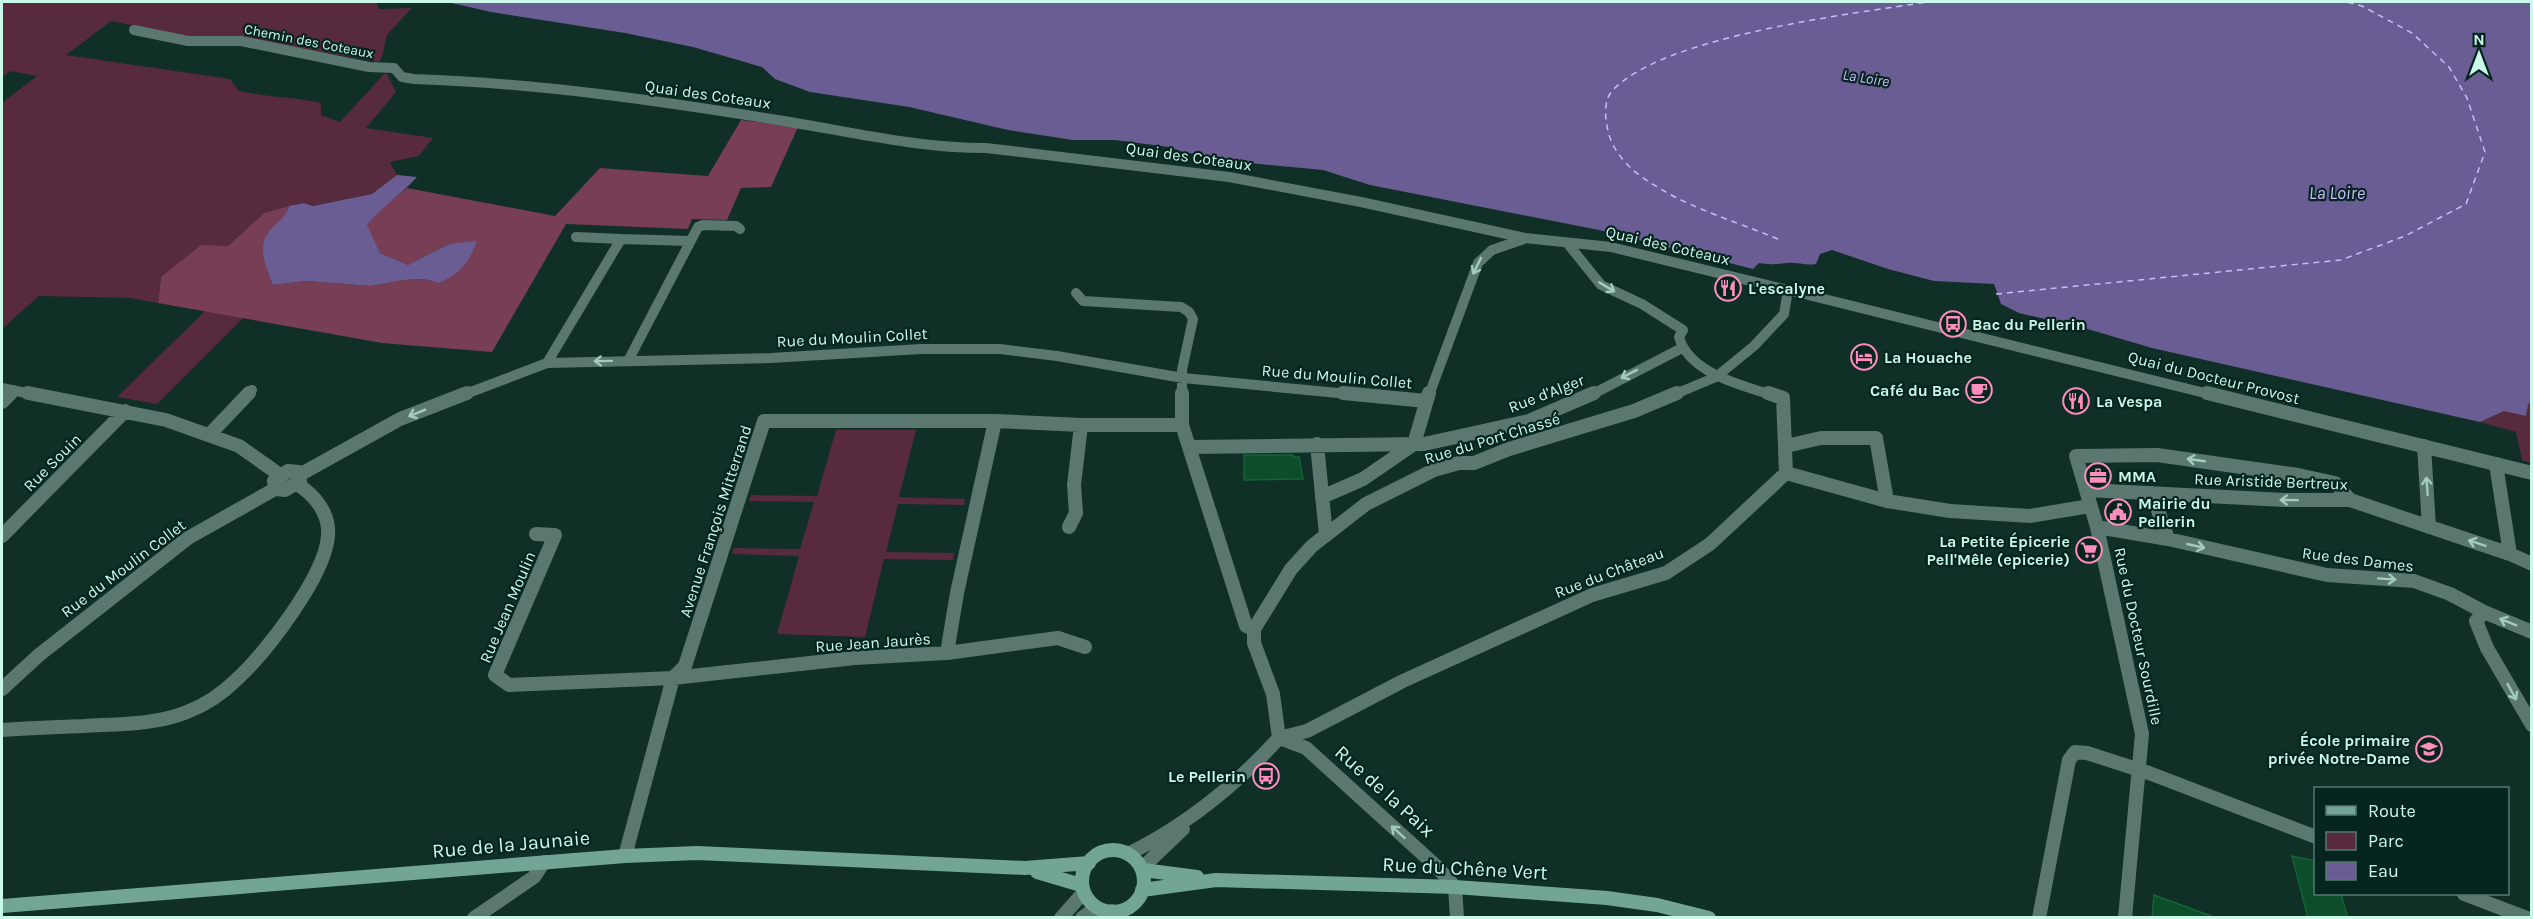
<svg xmlns="http://www.w3.org/2000/svg" width="2533" height="919" viewBox="0 0 2533 919" font-family="Karla,sans-serif">
  <style>
    .green { fill: #572a3d }
    .forest { fill: #773e56 }
    .water { fill: #6a5d93 }
    .lines { fill: none; stroke-linecap: round; stroke-linejoin: round }
    .ferry { stroke: #cabcfe; stroke-width: 1.5; stroke-dasharray: 6 5; stroke-linecap: butt }
    .building { fill: #0e4d2a; stroke: #156338; stroke-width: 1.5 }
    .minor-far1 { stroke: #5a786f; stroke-width: 10 }
    .minor { stroke: #5a786f; stroke-width: 14 }
    .tertiary-far1 { stroke: #5a786f; stroke-width: 10 }
    .tertiary { stroke: #5a786f; stroke-width: 14 }
    .secondary { stroke: #73a596; stroke-width: 14 }
    .oneway { stroke: #a3cbbe }
    .labels { text-anchor: middle; stroke-width: 4.5; stroke-linejoin: round; paint-order: stroke }
    .far-street-label { font-size: 14px; fill: #caf8e9; stroke: #05251e }
    .far-water-label { font-size: 15px; font-style: italic; fill: #cabcfe; stroke: #05251e }
    .street-label { font-size: 16px; fill: #caf8e9; stroke: #05251e }
    .poi-label { font-size: 16px; font-weight: bold; fill: #caf8e9; stroke: #05251e; text-anchor: start }
    .water-label { font-size: 18px; font-style: italic; fill: #cabcfe; stroke: #05251e }
    .near-street-label { font-size: 20px; fill: #caf8e9; stroke: #05251e }
  </style>
  <rect width="100%" height="100%" fill="#0f2f27"/>
  <path class="green" d="M2,2h374l3,7 33,-1 -25,27 -5,22 -3,5 -130,-23 -64,-3 -74,-15 -45,34 164,24 9,12c27,6 55,6 82,12v12l19,7 46,-50 10,20 -30,36 67,10 -14,18 -29,6 7,13 -24,19 -60,12 -9,-3 -40,10 -36,33 -67,31 -3,26 -28,-5 -91,-2 -37,33v-226l35,-27 -27,-5 -8,6z
    M206,310l38,7 -87,87 -40,-7z
    M2531,401v62l-9,-3 -6,-28 -36,-10 24,-11 23,-6z
    M836,430h80l-17,67 66,2 -1,6 -66,-1 -12,48 68,1 -1,7 -69,-1 -19,78 -88,-3 22,-78 -67,-2 1,-6 67,1 14,-47 -65,-1 2,-6 66,1z"/>
  <path class="forest" d="M741,120l57,7 -27,60 -30,1 -14,32 -35,-1 -4,10 -122,-5 -74,128 -110,-9 -224,-40 3,-26 40,-32 27,1 36,-33 25,-7 -3,10 -19,18 6,51 33,-4 65,5 33,-6 19,-1 16,4 10,-39 -41,21 -28,-12 -14,-27 11,-14 30,-24 148,28 45,-48 108,8z"/>
  <path class="water" d="M447,2h2084v399l-3,4 -2,11 -22,-5 -24,11 -328,-74 -68,-20 -65,-15 -18,-9 -7,-20 -60,-3 -46,-12 -56,-19 -12,4 -4,10c-10,2 -19,-2 -29,-1 -12,1 -16,2 -28,0l-6,6 -154,-39 -229,-45 -47,-15 -84,-8 -56,-10 -14,-5 -54,-7h-42l-65,-10 -99,-23 -99,-15 -35,-13 -13,-12 -69,-20 -68,-14 -134,-21z
    M397,175l20,2c-16,18 -36,30 -50,48l13,28 28,12 41,-21 28,-3c-9,23 -16,32 -38,42l-16,-4 -19,1 -33,6 -65,-5 -33,4c-6,-16 -16,-37 -5,-52 8,-11 17,-13 21,-27l15,-3 9,3 59,-12z"/>
  <g class="lines">
    <path class="ferry" d="M1778,239c-46,-19 -96,-33 -136,-62 -17,-12 -32,-30 -35,-51 -2,-11 -3,-26 5,-35 50,-55 240,-77 315,-89
      M1996,294l345,-34 64,-24 61,-32 19,-52 -18,-54 -18,-31 -37,-34 -50,-27 -15,-4"/>
  </g>
  <path class="building" d="M1244,455h49v2h6l4,22 -59,1z
    M2292,856l24,5v33h25l7,24h-40z
    M2154,895l57,21 -1,2h-58z"/>
  <g class="lines">
    <path class="minor-far1" d="M134,30l54,11h53l128,26 25,1 8,9 12,2c124,4 247,22 370,42 67,11 133,27 202,27l243,29 132,25 164,36 86,9 177,43
      M576,237l45,2
      M1568,244l33,41 41,19 41,26 -4,7c10,36 62,48 93,58
      M1076,293l7,8 98,6 8,5 4,7 -11,51v25
      M628,361l70,-134 5,-2 33,1 4,3
      M547,363l74,-124 69,2
      M2,388l34,7
      M9,395l5,-5
      M248,395l4,-5
      M463,395l84,-32 224,-5 150,-9h79l57,7 126,22 176,17
      M1429,395l49,-132 14,-13 32,-11
      M1591,395l91,-47"/>
    <path class="minor" d="M28,393l138,27 73,26 41,29
      M1182,393v32l64,201 8,3
      M1343,393l83,8
      M1768,393l15,5 3,75
      M2,402l9,-9
      M210,434l39,-41
      M1317,444l9,91
      M1786,446l35,-8h55l11,63
      M2424,446l5,81
      M1190,447l234,-3 105,-23 65,-28
      M2496,464l14,90
      M288,471l11,1 1,9 -15,9 -10,-1 -1,-8z
      M301,474l99,-55 67,-26
      M2087,490l198,10h65l160,54 22,10
      M2152,493l16,46
      M1322,497l41,-18 51,-35 15,-51
      M1069,527l7,-14 -2,-28 7,-60
      M2097,527l71,12 159,36 87,6 36,13 34,18 -8,9 11,27 45,77
      M536,534l19,1 -60,140 14,10 164,-7 182,-20 92,-5 10,-60 38,-172
      M2,536l123,-125
      M2484,612l48,20
      M947,653l111,-15 27,9
      M2,689l37,-34 149,-117 87,-49
      M2,730c27,-2 54,-3 82,-4 34,-2 71,-1 103,-14 18,-7 35,-18 49,-32 30,-27 89,-104 92,-144 2,-22 -13,-41 -31,-52
      M1279,738l28,-7 96,-50 189,-86 74,-22 44,-29 76,-71 101,28 63,10 80,5 60,-10
      M625,856l48,-178 12,-12 79,-245h231l86,4h101
      M1455,887l2,31
      M2464,894l63,24
      M474,918l60,-41 10,-15
      M1061,918l22,-25
      M1082,918l14,-10
      M2039,918l30,-158 6,-8 12,1 62,20 167,64
      M2125,918l17,-184 -45,-207 -21,-71 81,-1 141,20 37,8 15,17"/>
    <path class="tertiary-far1" d="M1673,395l43,-18 38,-31 30,-32 4,-24 425,105"/>
    <path class="tertiary" d="M2207,393l325,80
      M1279,738l-6,-44 -19,-51v-14l37,-60 21,-23 54,-42 68,-34 25,-7h15l35,-14 125,-38 43,-18
      M1279,738l27,10 130,118 19,21
      M1128,854c59,-29 107,-68 151,-116
      M1142,868l41,-39
      M1112,911v7"/>
    <path class="secondary" d="M1082 881a31 31 0 1 1 62 0a31 31 0 1 1-62 0Z
      M1143,870l54,7
      M1037,872l44,13
      M1142,890l74,-10 239,7 152,11 50,7 52,13
      M2,906l623,-50 72,-3 328,15 64,-5"/>
  </g>
  <defs><path id="oneway-shaft" d="M-6 0H5M1.5-3L5.5 0L1.5 3" fill="none" stroke-width="1.6" stroke-linecap="round" stroke-linejoin="round" transform="scale(1.5)"/></defs>
  <g class="oneway">
    <use href="#oneway-shaft" transform="translate(1477 266) rotate(116)"/>
    <use href="#oneway-shaft" transform="translate(1607 287) rotate(31)"/>
    <use href="#oneway-shaft" transform="translate(603 361) rotate(179)"/>
    <use href="#oneway-shaft" transform="translate(1629 374) rotate(153)"/>
    <use href="#oneway-shaft" transform="translate(417 413) rotate(158)"/>
    <use href="#oneway-shaft" transform="translate(2196 460) rotate(-172)"/>
    <use href="#oneway-shaft" transform="translate(2427 486) rotate(-94)"/>
    <use href="#oneway-shaft" transform="translate(2289 500) rotate(-179)"/>
    <use href="#oneway-shaft" transform="translate(2477 543) rotate(-162)"/>
    <use href="#oneway-shaft" transform="translate(2196 546) rotate(13)"/>
    <use href="#oneway-shaft" transform="translate(2387 579) rotate(4)"/>
    <use href="#oneway-shaft" transform="translate(2508 622) rotate(-158)"/>
    <use href="#oneway-shaft" transform="translate(2512 692) rotate(61)"/>
    <use href="#oneway-shaft" transform="translate(1398 832) rotate(-138)"/>
  </g>
  <defs>
    <g id="restaurant-ring" transform="scale(1.35)"><circle r="9.5" fill="#05251e" stroke="#fe8ebe" stroke-width="1.5"/><path d="M-5-6h1v4h1v-4h1v4h1v-4h1v5L-1.5 .5V6h-2V.5L-5-1ZM5-6V6H3V1.5H1.5Q1.5-4 5-6Z" fill="#fe8ebe"/></g>
    <g id="bus-ring" transform="scale(1.35)"><circle r="9.5" fill="#05251e" stroke="#fe8ebe" stroke-width="1.5"/><path d="M-5-6H5V4H4V6H2V4H-2V6H-4V4H-5ZM-3.5-4V0h7V-4ZM-3.5 1.2v1.5H-2V1.2ZM2 1.2v1.5H3.5V1.2Z" fill="#fe8ebe"/></g>
    <g id="hotel-ring" transform="scale(1.35)"><circle r="9.5" fill="#05251e" stroke="#fe8ebe" stroke-width="1.5"/><path d="M-6-4.5h1.5V1H6V5H4.5V3h-9V5H-6ZM-4 0a1.8 1.8 0 1 1 3.6 0ZM.5 0V-2.5h3Q6-2.5 6 0Z" fill="#fe8ebe"/></g>
    <g id="cafe-ring" transform="scale(1.35)"><circle r="9.5" fill="#05251e" stroke="#fe8ebe" stroke-width="1.5"/><path d="M-5.5-4.5H6V0H3Q3 3.5 0 3.5H-2.5Q-5.5 3.5-5.5 0ZM3-3.2v2h1.7v-2ZM-6 4.5H4V6H-6Z" fill="#fe8ebe"/></g>
    <g id="office-ring" transform="scale(1.35)"><circle r="9.5" fill="#05251e" stroke="#fe8ebe" stroke-width="1.5"/><path d="M-6-3h4V-5.5h4V-3h4V5H-6ZM-1-4.5V-3h2v-1.5ZM-6 0V1H6V0Z" fill="#fe8ebe"/></g>
    <g id="civic-ring" transform="scale(1.35)"><circle r="9.5" fill="#05251e" stroke="#fe8ebe" stroke-width="1.5"/><path d="M-.6-6.5H3V-4.5H.6V-3L4-1V1h2V6H-6V1h2V-1L-.6-3ZM-1.2 2.5V6h2.4V2.5Z" fill="#fe8ebe"/></g>
    <g id="supermarket-ring" transform="scale(1.35)"><circle r="9.5" fill="#05251e" stroke="#fe8ebe" stroke-width="1.5"/><path d="M-6-5.5h2.5l.6 2H6L4.5 2H-2.5L-4.4-4H-6ZM-1.5 3.2a1.3 1.3 0 1 0 .1 0ZM3 3.2a1.3 1.3 0 1 0 .1 0Z" fill="#fe8ebe"/></g>
    <g id="school-ring" transform="scale(1.35)"><circle r="9.5" fill="#05251e" stroke="#fe8ebe" stroke-width="1.5"/><path d="M0-5L7-2L0 1L-7-2ZM-4 1L0 2.5L4 1V4Q0 6-4 4Z" fill="#fe8ebe"/></g>
  </defs>
  <g fill-rule="evenodd">
    <use href="#restaurant-ring" x="1728" y="288"/>
    <use href="#bus-ring" x="1953" y="324"/>
    <use href="#hotel-ring" x="1864" y="357"/>
    <use href="#cafe-ring" x="1979" y="390"/>
    <use href="#restaurant-ring" x="2076" y="401"/>
    <use href="#office-ring" x="2098" y="476"/>
    <use href="#civic-ring" x="2118" y="512"/>
    <use href="#supermarket-ring" x="2089" y="550"/>
    <use href="#school-ring" x="2429" y="749"/>
    <use href="#bus-ring" x="1266" y="776"/>
  </g>
  <g class="labels">
    <g class="far-street-label">
      <text transform="translate(309 41) rotate(11)" y="5">Chemin des Coteaux</text>
    </g>
    <g class="far-water-label">
      <text transform="translate(1866 78) rotate(9)" y="5">La Loire</text>
    </g>
    <g class="street-label">
      <text transform="translate(708 94) rotate(8)" y="6">Quai des Coteaux</text>
      <text transform="translate(1189 156) rotate(8)" y="6">Quai des Coteaux</text>
      <text transform="translate(1668 245) rotate(13)" y="6">Quai des Coteaux</text>
      <text transform="translate(852 337) rotate(-3)" y="6">Rue du Moulin Collet</text>
      <text transform="translate(1337 376) rotate(5)" y="6">Rue du Moulin Collet</text>
      <text transform="translate(2214 377) rotate(14)" y="6">Quai du Docteur Provost</text>
      <text transform="translate(1546 393) rotate(-21)" y="6">Rue d'Alger</text>
      <text transform="translate(1492 438) rotate(-17)" y="6">Rue du Port Chassé</text>
      <text transform="translate(52 462) rotate(-45)" y="6">Rue Souin</text>
      <text transform="translate(2271 481) rotate(2)" y="6">Rue Aristide Bertreux</text>
      <text transform="translate(715 521) rotate(-72)" y="6">Avenue François Mitterrand</text>
      <text transform="translate(2358 559) rotate(7)" y="6">Rue des Dames</text>
      <text transform="translate(123 568) rotate(-37)" y="6">Rue du Moulin Collet</text>
      <text transform="translate(1609 572) rotate(-21)" y="6">Rue du Château</text>
      <text transform="translate(507 607) rotate(-67)" y="6">Rue Jean Moulin</text>
      <text transform="translate(2139 636) rotate(78)" y="6">Rue du Docteur Sourdille</text>
      <text transform="translate(873 642) rotate(-4)" y="6">Rue Jean Jaurès</text>
    </g>
    <g class="poi-label">
      <text x="1748" y="294">L'escalyne</text>
      <text x="1972" y="330">Bac du Pellerin</text>
      <text x="1884" y="363">La Houache</text>
      <text x="1960" y="396" text-anchor="end">Café du Bac</text>
      <text x="2096" y="407">La Vespa</text>
      <text x="2118" y="482">MMA</text>
      <text x="2138" y="509">Mairie du<tspan x="2138" dy="18">Pellerin</tspan></text>
      <text x="2070" y="547" text-anchor="end">La Petite Épicerie<tspan x="2070" dy="18">Pell'Mêle (epicerie)</tspan></text>
      <text x="2410" y="746" text-anchor="end">École primaire<tspan x="2410" dy="18">privée Notre-Dame</tspan></text>
      <text x="1246" y="782" text-anchor="end">Le Pellerin</text>
    </g>
    <g class="water-label">
      <text x="2337" y="199">La Loire</text>
    </g>
    <g class="near-street-label">
      <text transform="translate(1385 791) rotate(42)" y="7">Rue de la Paix</text>
      <text transform="translate(511 844) rotate(-5)" y="7">Rue de la Jaunaie</text>
      <text transform="translate(1465 868) rotate(3)" y="7">Rue du Chêne Vert</text>
    </g>
  </g>
  <rect width="2533" height="919" fill="none" stroke="#caf8e9" stroke-width="6"/>
  <rect x="2314" y="787" width="195" height="108" fill="#05251e" stroke="#54796f" stroke-width="1.5"/>
  <rect x="2326" y="806" width="30" height="9" fill="#73a596" stroke="#54796f" stroke-width="1.5"/>
  <text x="2368" y="817" font-size="18" fill="#caf8e9">Route</text>
  <rect x="2326" y="832" width="30" height="18" fill="#572a3d" stroke="#54796f" stroke-width="1.5"/>
  <text x="2368" y="847" font-size="18" fill="#caf8e9">Parc</text>
  <rect x="2326" y="862" width="30" height="18" fill="#6a5d93" stroke="#54796f" stroke-width="1.5"/>
  <text x="2368" y="877" font-size="18" fill="#caf8e9">Eau</text>
  <g transform="translate(2479 54)" stroke="#05251e" stroke-width="4.5" paint-order="stroke">
  <path d="M0-4.5L10 22L0 15L-10 22Z" fill="#caf8e9"/>
  <text y="-9" font-size="16" font-weight="bold" text-anchor="middle" fill="#caf8e9">N</text>
  </g>
</svg>
